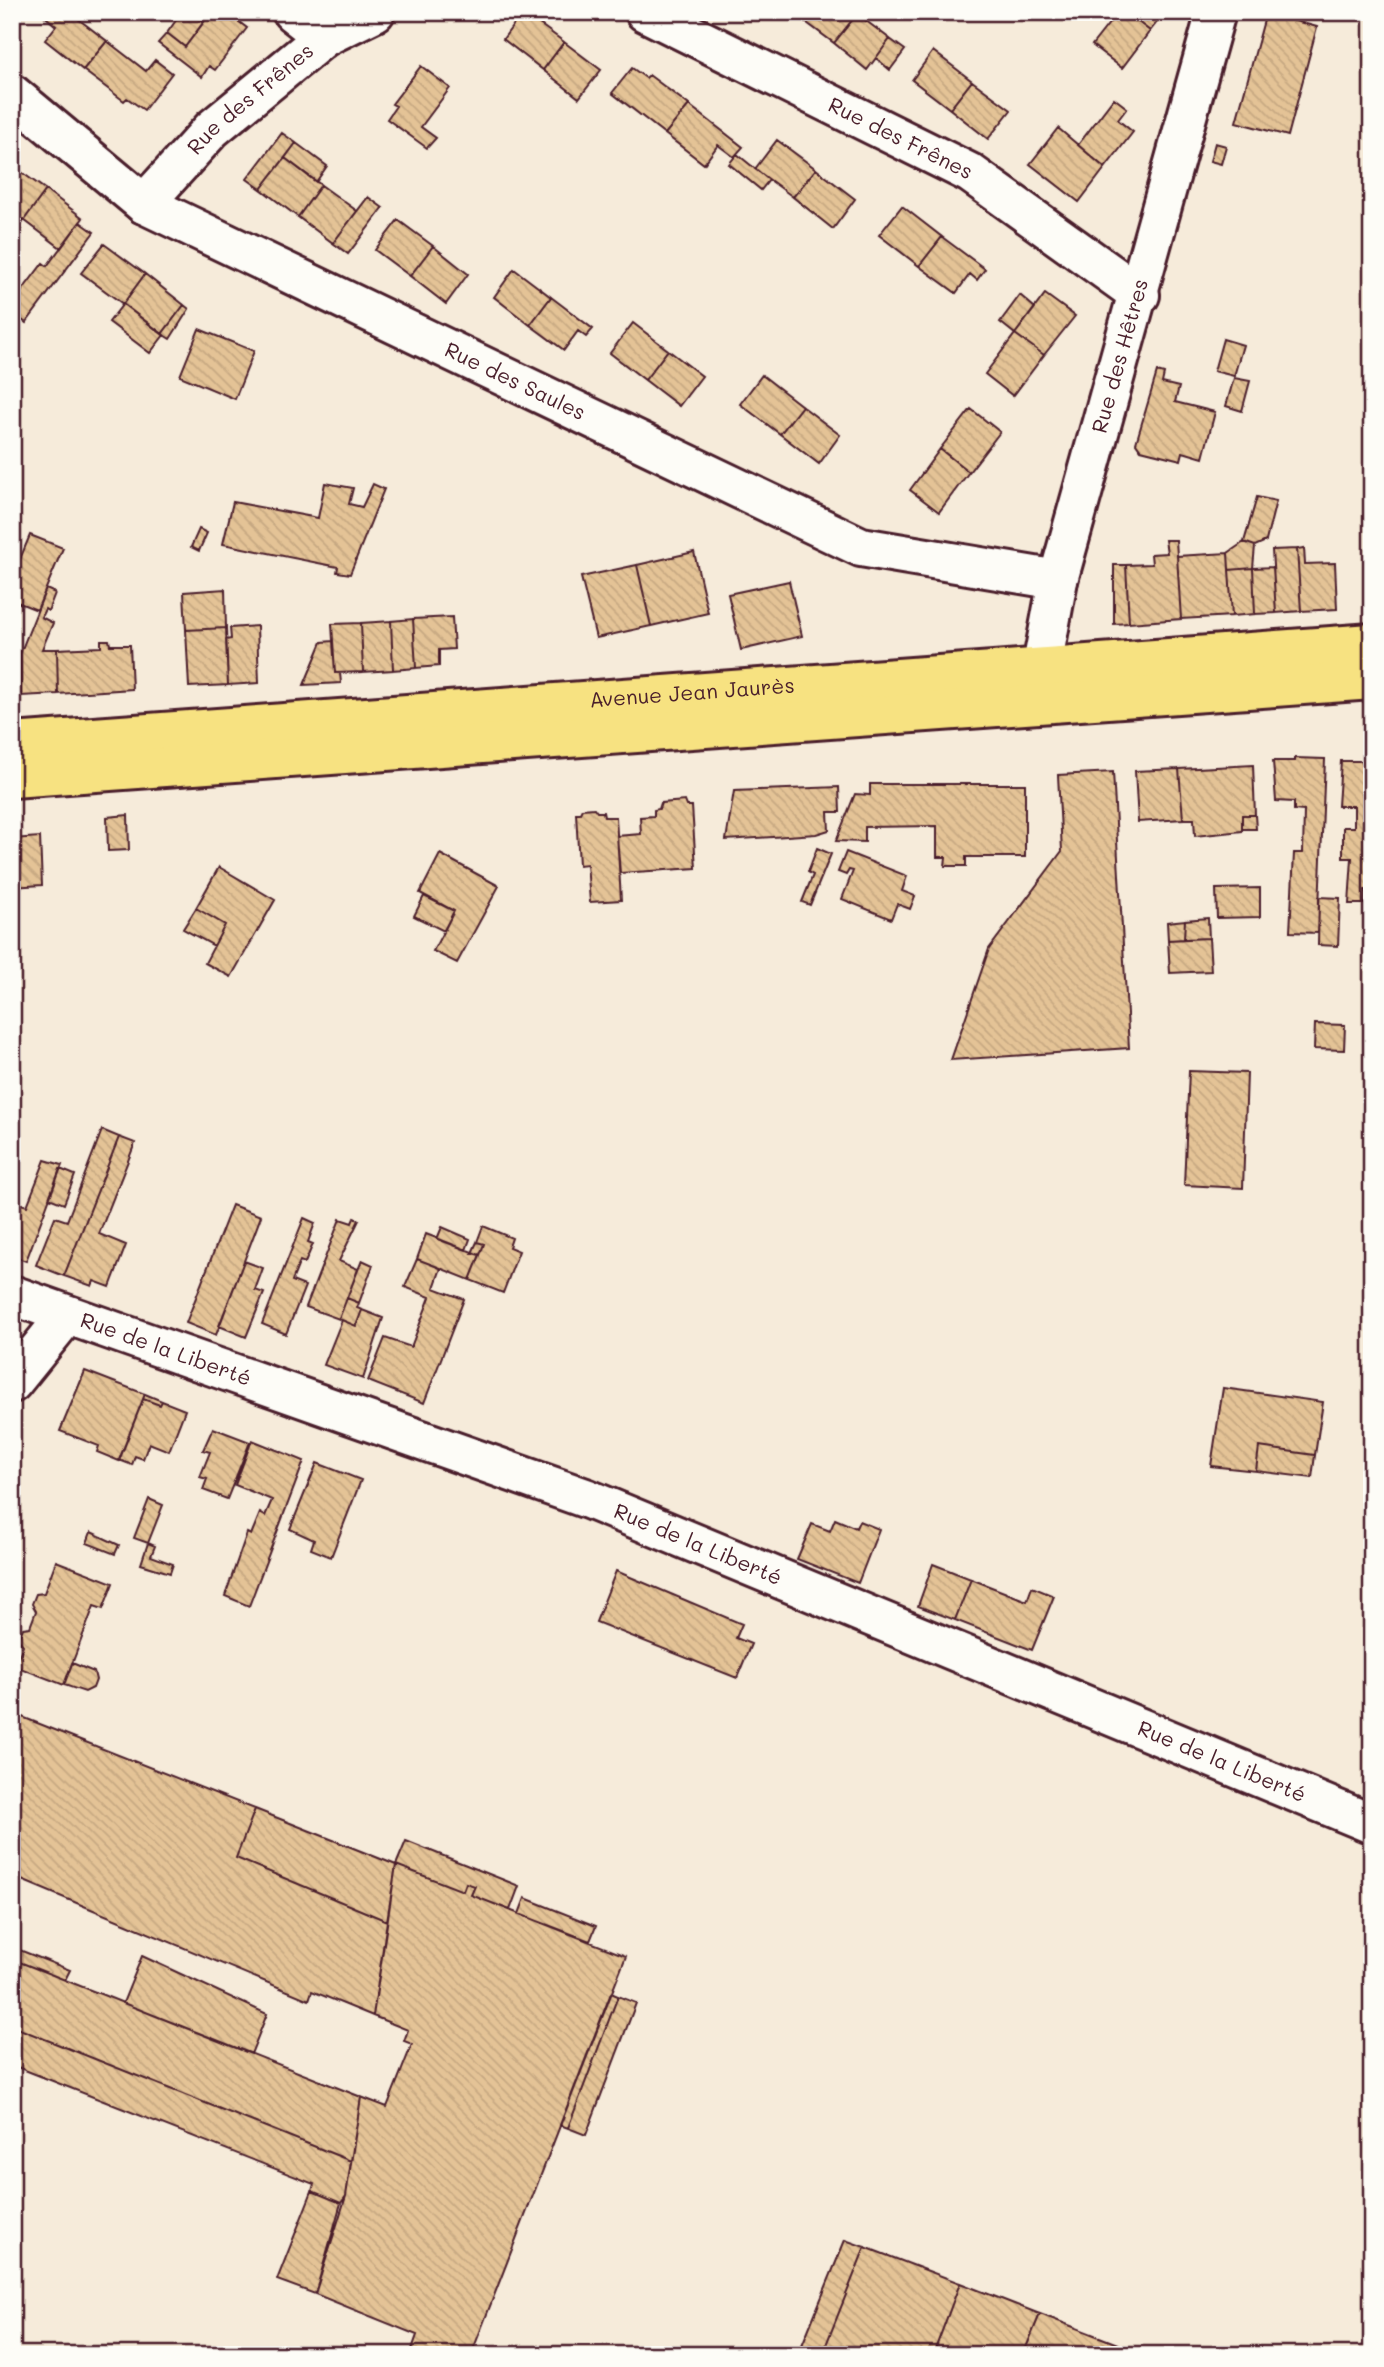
<svg xmlns="http://www.w3.org/2000/svg" width="1384" height="2367" viewBox="0 0 1384 2367" font-family="Mali,sans-serif">
  <style>
    .building { fill: url(#building-back-hatch); stroke: #4a1f2b; stroke-width: 2 }
    .lines { fill: none; stroke-linecap: round; stroke-linejoin: round }
    .minor-casing { stroke: #4a1f2b; stroke-width: 44 }
    .primary-casing { stroke: #4a1f2b; stroke-width: 44 }
    .minor { stroke: #fdfcf7; stroke-width: 38 }
    .primary { stroke: #f7e281; stroke-width: 38 }
    .labels { text-anchor: middle; stroke-width: 5; stroke-linejoin: round; paint-order: stroke }
    .street-label { font-size: 21px; fill: #4a1f2b; stroke: #fdfcf7 }
  </style>
  <defs>
    <pattern id="building-back-hatch" width="6" height="6" patternUnits="userSpaceOnUse" patternTransform="scale(1.75)"><rect width="6" height="6" fill="#e4c396"/><path d="M-1 5l2 2M0 0l6 6M5-1l2 2" fill="none" stroke="#c5a781"/></pattern>
  </defs>
  <rect width="100%" height="100%" fill="#f6ebda"/>
  <filter id="ink" filterUnits="userSpaceOnUse"><feTurbulence type="fractalNoise" baseFrequency=".0143" numOctaves="2"/><feDisplacementMap in="SourceGraphic" scale="14" xChannelSelector="R" yChannelSelector="G"/><feConvolveMatrix kernelMatrix="1 2 1 2 8 2 1 2 1" color-interpolation-filters="sRGB"/></filter>
  <g filter="url(#ink)">
    <path class="building" d="M69,12l38,29 -24,29 -38,-30 11,-14 -16,-14z
      M182,12h8l14,10 -19,25 -18,-14z
      M211,12h15l21,16 -32,42 -6,-4 -7,11 -44,-34 9,-10 18,14z
      M523,12l41,30 -21,28 -40,-31z
      M803,12h52l2,2 -23,29 -35,-26z
      M1118,12h7l25,19 -28,37 -30,-23z
      M1125,12h40l-15,19z
      M1266,13l51,14 -29,109 -52,-14z
      M857,14l33,25 -23,31 -33,-27z
      M890,39l15,11 -15,20 -14,-12z
      M107,41l39,30 9,-11 17,13 -28,37 -17,-12 -3,3 -41,-31z
      M564,42l37,28 -22,28 -36,-28z
      M933,51l39,30 -22,28 -38,-29z
      M421,66l29,22 -29,39 15,11 -9,10 -40,-29 9,-13 -4,-2z
      M632,68l14,10 3,-3 40,30 -24,29 -53,-41z
      M972,81l39,29 -23,29 -38,-30z
      M1114,98l13,10 -9,12 15,12 -28,36 -27,-23z
      M689,105l54,42 -9,10 -16,-12 -14,19 -39,-30z
      M1058,128l47,40 -26,34 -49,-38z
      M282,133l14,10 -35,46 -14,-10z
      M777,140l39,29 -23,28 -38,-28z
      M296,143l31,23 -11,16 -31,-24z
      M1215,143l11,3 -5,18 -11,-3z
      M737,154l32,26 -8,10 -32,-26z
      M285,158l36,27 -23,32 -37,-28z
      M13,166l33,24 -22,30 -12,-9z
      M816,169l39,30 -22,30 -40,-32z
      M1372,175v20l-5,-1z
      M321,185l36,26 -24,32 -35,-26z
      M46,190l37,28 -22,30 -37,-28z
      M368,197l15,11 -35,46 -15,-11z
      M902,206l40,31 -23,29 -40,-31z
      M12,211l12,9 -9,11 -3,-2z
      M398,220l35,26 -23,30 -35,-26z
      M80,222l14,10 -68,91 -14,-11v-8l31,-41 4,3z
      M942,237l43,32 -8,11 -7,-6 -14,19 -37,-27z
      M104,244l41,30 -22,30 -42,-31z
      M433,246l35,28 -22,30 -36,-28z
      M514,269l37,28 -21,28 -36,-28z
      M145,274l39,31 -22,29 -39,-30z
      M1045,294l30,22 -31,39 -29,-21z
      M1020,295l15,13 -20,26 -15,-12z
      M551,297l42,32 -7,8 -8,-6 -14,19 -34,-25z
      M123,304l41,31 -14,18 -41,-31z
      M184,305l5,4 -19,30 -8,-5z
      M633,323l35,27 -23,30 -35,-27z
      M199,329l55,22 -19,48 -55,-23z
      M1015,334l29,21 -31,41 -28,-22z
      M1223,339l20,6 -9,31 -20,-5z
      M668,350l34,26 -23,30 -34,-26z
      M1157,372l7,2 -2,9 17,4 -4,15 40,10 -12,46 -20,-6 -2,8 -40,-10 -5,-7z
      M762,375l40,31 -22,28 -40,-30z
      M1234,378l16,3 -8,30 -16,-5z
      M802,406l38,29 -21,29 -39,-30z
      M971,409l29,23 -31,40 -29,-23z
      M940,449l29,23 -30,40 -29,-22z
      M325,483l28,5 -4,16 13,3 11,-23 11,5 -34,85 -13,-2 1,-5 -115,-23 10,-42 85,16z
      M1257,497l19,4 -10,40 -11,5 -11,-4z
      M199,529l8,4 -8,18 -8,-4z
      M30,535l33,13 -26,62 -25,-10v-22z
      M1165,540h11l5,79 -52,4 -3,-58 26,-1 -1,-10 16,-1z
      M1244,542l11,4 -2,22 -24,2 -1,-17z
      M1304,548l1,16 30,-1 2,46 -36,2 -4,-62z
      M1297,549l4,62 -25,2 -4,-63z
      M694,552l14,61 -57,13 -14,-61z
      M1228,553l4,63 -51,3 -4,-63z
      M637,565l14,61 -55,12 -15,-61z
      M1114,565h12l3,58 -15,1z
      M1273,567l3,46 -21,1 -2,-46z
      M1253,568l2,46 -23,2 -3,-46z
      M789,581l13,55 -61,14 -13,-56z
      M46,589l9,4 -7,18 -3,-2 -4,8 12,6 -11,26h15l1,45 -37,2 -1,-42z
      M225,589l1,39 -40,2 -2,-38z
      M452,617l2,32 -15,1v16l-23,2 -3,-49z
      M413,619l3,49 -23,2 -2,-49z
      M391,621l2,49 -30,2 -2,-49z
      M361,623l2,49 -28,1 -3,-49z
      M257,626l2,57 -31,2 -2,-45 5,-1 -1,-11z
      M226,628l2,57 -39,2 -3,-57z
      M101,640h8l1,5h20l2,44 -74,5 -1,-45 44,-2z
      M333,641l2,32h5l1,10 -37,2 18,-43z
      M1295,758l30,1 -7,174 -28,-1 4,-79h9l1,-42 -10,-1v-8l-18,-1 -3,-40h22z
      M1341,761h30v85l-3,44h-3l-1,14h-15l3,-46h-9v-31h11v-21h-16z
      M1253,765l2,50h-13v16l-47,5 -1,-17h-11l-4,-50z
      M1179,769l4,50 -45,3 -3,-51z
      M1113,772l16,276 -178,12 38,-111 73,-98 -4,-76z
      M870,784h155v73h-59v9h-21l1,-9h-9v-31l-72,1v15l-29,-1 19,-47 15,1z
      M839,787l1,25h-12l1,18 -13,4 -90,6 8,-49z
      M685,801l2,5h5l4,62 -76,5 -3,-37 24,-2 -1,-17 14,-1v-6l5,-1 2,-6z
      M594,808l3,4h6l1,5h12l5,83 -31,2 -3,-38 -8,1 -3,-52h4l2,-4z
      M128,815l1,35 -21,1 -1,-34z
      M1242,815h13l1,14h-14z
      M40,837l2,48 -30,2v-48z
      M817,848l14,6 -21,51 -8,-3 11,-27 -5,-3z
      M846,852l61,24 -5,15 13,5 -5,13 -13,-5 -6,15 -49,-20 11,-28 -4,-1 -3,5 -8,-3z
      M440,854l59,32 -42,77 -24,-12 21,-40 -34,-18z
      M219,867l56,33 -44,77 -26,-14 20,-38 -29,-17z
      M1260,888v29l-43,1 -1,-29z
      M424,896l30,15 -10,20 -30,-15z
      M1319,897l21,1 -2,48 -20,-1z
      M196,908l29,17 -11,21 -31,-17z
      M1208,918l1,20 -25,1 1,-19z
      M1185,920l-1,19 -16,1 -1,-18z
      M1209,938l2,33 -41,2 -2,-33z
      M1315,1024l30,1 -1,25 -30,-1z
      M1189,1071l58,2 -4,115 -59,-3z
      M102,1130l17,7 -55,139 -28,-11 19,-48 12,4z
      M119,1137l16,6 -36,91 27,11 -16,42 -16,-6 -2,5 -28,-10z
      M45,1160l17,5 -36,96 -14,-5v-55l15,5z
      M60,1169l15,6 -11,29 -15,-6z
      M232,1205l29,11 -45,119 -30,-12z
      M304,1218l11,5 -7,19 5,2 -8,19 -5,-2 -8,20 13,5 -19,48 -24,-10z
      M354,1218l5,2 -20,41 19,8 -19,50 -33,-12 34,-88 12,4z
      M483,1226l29,12 -3,9 10,4 -16,42 -33,-13 14,-36 -7,-2z
      M442,1227l28,12 -4,11 -29,-11z
      M426,1234l54,21 -10,25 -53,-21z
      M477,1242l7,2 -4,11 -8,-2z
      M417,1259l24,9 -7,20 30,11 -40,104 -56,-22 17,-43 26,9 19,-50 -25,-10z
      M362,1260l11,5 -14,38 -12,-5z
      M244,1261l19,7 -8,22 9,3 -18,44 -27,-11z
      M347,1298l12,5 -2,5 5,2 -6,16 -17,-7z
      M362,1310l21,8 -20,61 -39,-14 18,-45 14,6z
      M85,1371l60,23 -26,67 -22,-9 2,-6 -39,-15z
      M1223,1388l100,14 -8,53 -56,-8 -3,24 -45,-5z
      M145,1394l17,7 -2,4 -17,-6z
      M143,1399l17,6 2,-4 23,9 -16,41 -20,-8 -6,16 -8,-3 -3,9 -13,-5z
      M213,1428l37,14 -23,57 -24,-9 4,-11 -7,-2 10,-25 -7,-2z
      M252,1440l52,21 -55,145 -24,-10 22,-63 4,2 9,-22 5,3 7,-16 -37,-15z
      M1259,1447l56,8 -3,23 -56,-7z
      M317,1463l44,17 -30,77 -20,-8 3,-9 -24,-11z
      M149,1499l14,6 -15,38 -14,-5z
      M835,1519l21,9 3,-7 20,8 -21,54 -61,-24 15,-35 18,7z
      M91,1532l28,13 -4,9 -28,-11z
      M148,1543l7,3 -4,10 22,8 -3,9 -29,-9z
      M56,1561l57,22 -10,26 -9,-3 -30,79 -49,-19 8,-21 -5,-6 5,-11 7,-1 6,-16 -4,-7 4,-10 8,-1z
      M933,1564l38,15 -16,41 -37,-14z
      M616,1571l126,53 -6,14 15,6 -14,34 -141,-56z
      M971,1579l56,22 5,-14 22,9 -22,54 -77,-30z
      M72,1663l22,9 2,8 -3,8 -8,4 -21,-7z
      M12,1713l243,96 -19,49 151,63 -14,95 -61,-25 -3,9 -297,-124z
      M255,1809l141,56 -9,56 -151,-63z
      M406,1841l113,45 -9,24 -39,-15 4,-9 -9,-3 -3,8 -67,-26z
      M396,1865l67,26 3,-8 9,3 -4,9 155,61 -155,399h-61l7,-20 -102,-41 31,-98 15,-99 26,10 25,-63 -8,-3 4,-11 -35,-14z
      M525,1898l71,28 -6,15 -71,-27z
      M12,1947l58,23 -5,10 -53,-21z
      M142,1956l125,58 -16,40 -128,-51z
      M12,1959l349,138 -10,64 -339,-135z
      M611,1993l7,3 -50,132 -8,-3z
      M618,1996l18,7 -50,132 -18,-7z
      M12,2026l339,135 -5,35 -5,7 -29,-12 2,-7 -302,-119z
      M312,2191l29,12 -26,91 -38,-14z
      M845,2240l20,7 -43,108h-24z
      M865,2247l95,36 -27,72h-111z
      M960,2283l80,31 -17,41h-90z
      M1040,2314l106,41h-123z"/>
    <g class="lines">
      <g class="minor-casing">
        <g id="minor">
          <path d="M292,12l32,25"/>
          <path id="s1" d="M645,12l325,161 170,122"/>
          <path id="s2" d="M12,94l132,110 717,343 197,33"/>
          <path id="s3" d="M144,204l68,-75 112,-92 51,-25"/>
          <path id="s4" d="M1043,701l-1,-35 16,-86 158,-568"/>
          <path id="s5" d="M12,1295l576,204 784,325"/>
          <path d="M12,1383l55,-68"/>
        </g>
      </g>
      <g class="primary-casing">
        <g id="primary">
          <path id="s6" d="M12,743l1360,-100"/>
          <path d="M12,778l1360,-98"/>
        </g>
      </g>
      <use href="#minor" class="minor"/>
      <use href="#primary" class="primary"/>
    </g>
  </g>
  <g class="labels">
    <g class="street-label">
      <text dy="7" stroke="none"><textPath href="#s3" startOffset="150">Rue des Frênes</textPath></text>
      <text dy="7" stroke="none"><textPath href="#s1" startOffset="285">Rue des Frênes</textPath></text>
      <text dy="7" stroke="none"><textPath href="#s4" startOffset="355">Rue des Hêtres</textPath></text>
      <text dy="7" stroke="none"><textPath href="#s2" startOffset="583">Rue des Saules</textPath></text>
      <text dy="7" stroke="none"><textPath href="#s6" startOffset="682">Avenue Jean Jaurès</textPath></text>
      <text dy="7" stroke="none"><textPath href="#s5" startOffset="163">Rue de la Liberté</textPath></text>
      <text dy="7" stroke="none"><textPath href="#s5" startOffset="730">Rue de la Liberté</textPath></text>
      <text dy="7" stroke="none"><textPath href="#s5" startOffset="1297">Rue de la Liberté</textPath></text>
    </g>
  </g>
  <rect width="1384" height="2367" fill="none" stroke="#fdfcf7" stroke-width="42"/>
  <rect x="21" y="21" width="1342" height="2325" fill="none" stroke="#4a1f2b" stroke-width="2.5" filter="url(#ink)"/>
</svg>
